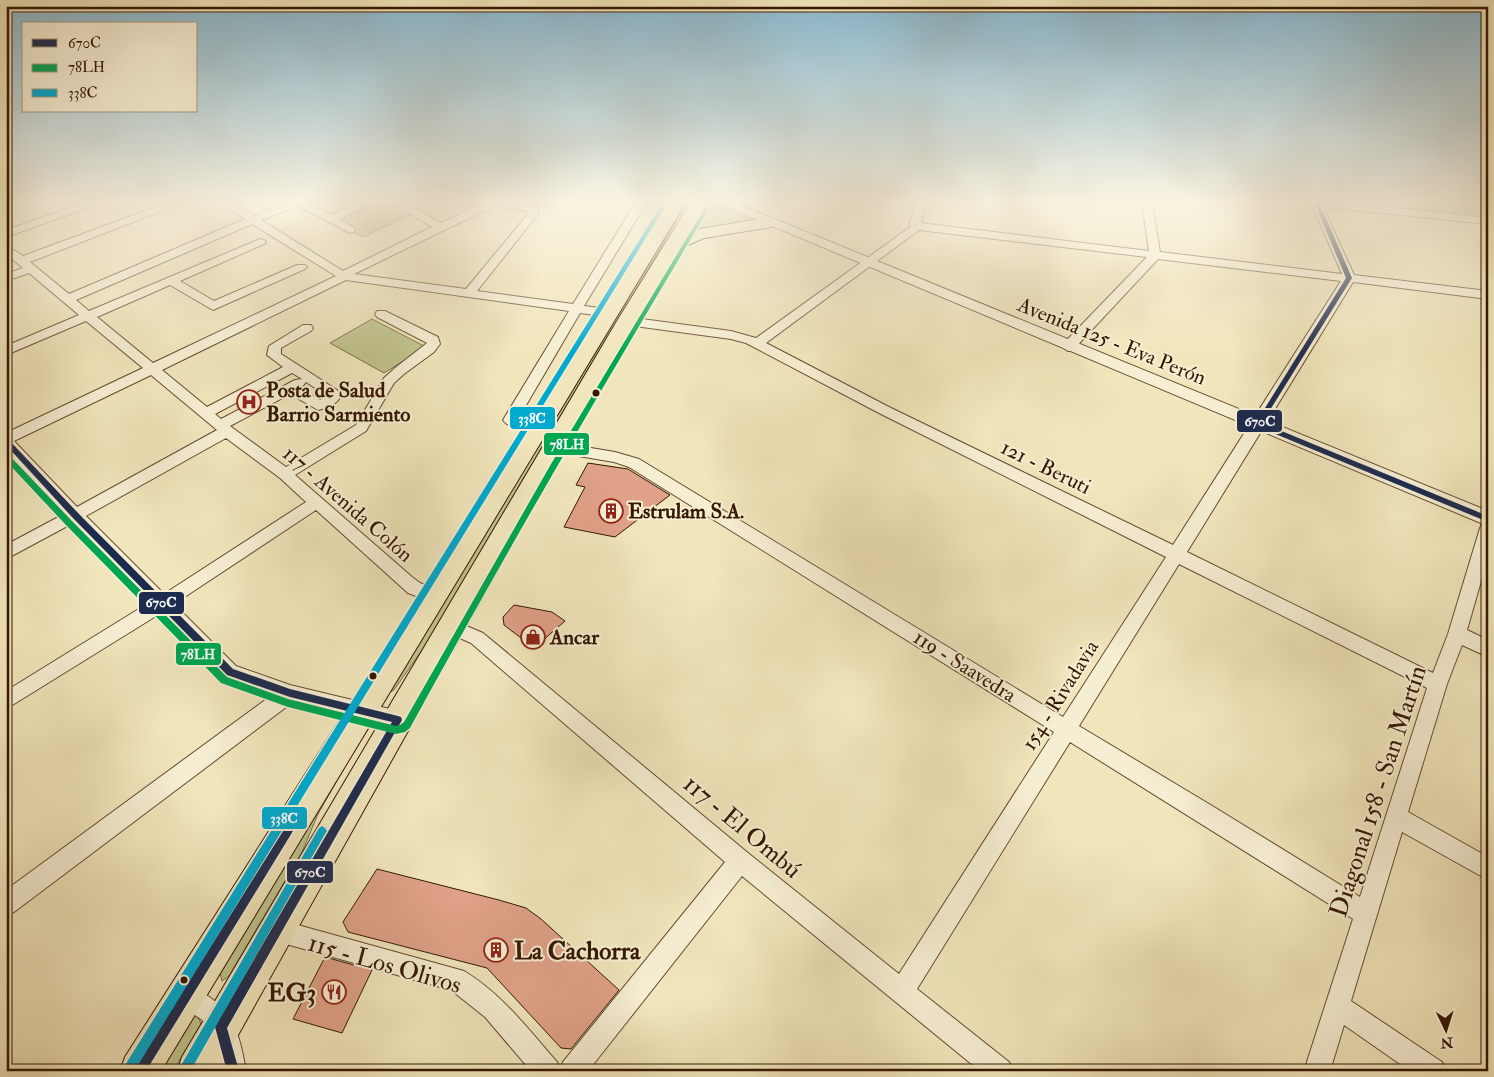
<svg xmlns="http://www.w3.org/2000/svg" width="1494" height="1077" viewBox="0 0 1494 1077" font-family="'IM FELL Double Pica',serif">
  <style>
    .green { fill: #c0c38c; stroke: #7a6d47 }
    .building { fill: #dfa187; stroke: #351702 }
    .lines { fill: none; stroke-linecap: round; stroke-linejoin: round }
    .minor-casing { stroke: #644a30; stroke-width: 2 }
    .tertiary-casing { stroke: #644a30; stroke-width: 2 }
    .primary-casing { stroke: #351702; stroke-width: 2 }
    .minor { fill: #f6eed3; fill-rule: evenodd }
    .tertiary { fill: #f6eed3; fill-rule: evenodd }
    .primary { fill: #f1e5bb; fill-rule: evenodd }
    .bus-1-casing { stroke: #f6eed3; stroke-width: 3 }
    .bus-2-casing { stroke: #f6eed3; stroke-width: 3 }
    .bus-3-casing { stroke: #f6eed3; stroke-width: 3 }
    .bus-1 { fill: #1d2b4f; fill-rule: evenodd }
    .bus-2 { fill: #00a651; fill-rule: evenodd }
    .bus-3 { fill: #00a9ce; fill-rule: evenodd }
    .bus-dot { fill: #351702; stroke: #f6eed3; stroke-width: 2 }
    .labels { text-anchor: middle; stroke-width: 4; stroke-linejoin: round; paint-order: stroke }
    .street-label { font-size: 21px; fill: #351702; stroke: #f6eed3 }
    .poi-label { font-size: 21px; font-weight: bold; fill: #351702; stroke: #f6eed3; text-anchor: start }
    .near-street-label { font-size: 25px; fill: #351702; stroke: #f6eed3 }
    .near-poi-label { font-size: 25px; font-weight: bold; fill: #351702; stroke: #f6eed3; text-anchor: start }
    .line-badge { stroke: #f6eed3; stroke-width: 2 }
    .badge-label { font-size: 14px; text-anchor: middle; font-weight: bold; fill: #fff }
  </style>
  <rect width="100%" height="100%" fill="#f1e5bb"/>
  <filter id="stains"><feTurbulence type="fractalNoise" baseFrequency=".004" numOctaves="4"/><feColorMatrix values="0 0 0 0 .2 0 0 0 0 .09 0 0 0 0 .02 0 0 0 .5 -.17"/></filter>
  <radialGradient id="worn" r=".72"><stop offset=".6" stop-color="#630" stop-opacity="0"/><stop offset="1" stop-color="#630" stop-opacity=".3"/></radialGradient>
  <path class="green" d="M369,202h25l20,11 -51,24 -33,-18z
    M1325,202h158l5,7v14z
    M706,204h7l39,16 -57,13 -3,-1 4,-3 11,-20 -2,-2z
    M684,208l-250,425 -40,57 -4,2 291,-482z
    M372,319l54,28 -42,26 -54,-30z
    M346,765l-28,49 -16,38 -73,124 -7,5 -3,-11z
    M191,1013l7,3 3,8 -28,47h-16z"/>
  <path class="building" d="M588,463l40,6 42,26 -55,42 -51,-10 21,-40 -9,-2z
    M514,605l38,7 13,9 -31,27 -30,-23 -1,-8z
    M377,869l122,31 27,8 15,11 78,71 -48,59 -10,-1 -74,-80 -139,-36 -5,-10z
    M325,957l47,13 -30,63 -49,-14z"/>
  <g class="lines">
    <g class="minor-casing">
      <path id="minor" d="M87,202h17l-98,35v-7z
        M169,202h16l-155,60 39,32 176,-75 -26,-17h13l22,14 34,-14h21l22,13 28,-13h15l-35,17 15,9 1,2 -1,2 -4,1 -51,-27 -38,14 82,51 89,-44 -43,-25h14l38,21 44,-21h28l22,4 3,4v4l-61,77 96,13 63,-102h11l-63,104 25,3 6,4 -6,4 -29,-4 -62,106 25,5 2,3 -2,3c-11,3 -33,0 -40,-10l66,-109 -223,-31 -184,90 45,37 76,-40 -16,-12 2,-9 34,-21h8l2,3 -2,3 -30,17v6l56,36 4,6c-6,10 -12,11 -23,14l-28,-16 -60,32 56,41 70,-42 28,-47 11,-10 32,-25 -50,-26 -2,-3 2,-3h8l53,26 2,7 -6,8 -30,22 -10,9 -28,48 -71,44 117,102 8,6 20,8 3,5 -3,5 -6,2 -26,-10 -92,-83 -142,94 62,62 54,19 108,26 7,3 3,6 -3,6 -7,3 -105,-27 -279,210 -8,3v-25l266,-195 -49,-17 -62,-65 -155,96v-18l144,-89 -77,-79 -67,36v-14l58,-31 -58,-64v-17l137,-65 -57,-47 -80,34v-9l73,-31 -50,-42 -23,8v-7l17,-6 -17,-14v-9l17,11zM494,206l34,5v3l-62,75 -112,-15zM252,224l84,52 -183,87 -56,-46 73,-32 43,25 92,-41 2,-2 -2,-2h-8l-83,36 -34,-20 84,-37 2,-2 -2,-2 -4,-1 -171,72 -13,-11zM292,373l10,6 -7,1 -74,39 -6,-5zM151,375l66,55 -140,77 -63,-66zM306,382l21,14 -7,4 -19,-12zM226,438l54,40 26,24 -142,92 -78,-78z
        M915,202h10l-4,21 228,28 -7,-49h10l8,50 182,22 -30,-69 -7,-3h39l144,16v6l-165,-17 31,68 134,16v8l-135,-17 -166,270 246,121 15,-39 32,-106 2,-4 6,-2v35l-21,73 21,10v17l-26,-12 -15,39 -39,128 80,45v23l-86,-48 -51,169 91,61 4,9h-36l-66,-46 -14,46h-26l49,-152 -283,-177 -153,247 92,73 4,9h-33l-238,-195 -154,195h-57l-46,-54 -34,-27 -183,-51 -4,-8 4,-8 8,-4 188,52c38,23 64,58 93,91l3,7 3,-7 162,-200 -254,-219 -27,-12 -3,-5 3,-5 6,-2 33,14 265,220 151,121 155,-242 -425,-265 -15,-5 -59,-10 -5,-1 -2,-4 2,-4 5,-1 60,10 24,7 424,258 103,-160 -287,-144 -133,-70 -15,-4 -104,-14 -6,-4 6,-4 104,14 25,7 153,-110zM919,230l228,27 -84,87 -1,3 6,4 5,-1 85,-91 183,22 -168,264 -284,-138 -123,-64zM1179,564l248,124 -67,209 -146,-90 -135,-81z
        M1482,202h6v5l-4,-1z
        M185,984c45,19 53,41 61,87h-26c-3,-17 -4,-38 -18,-51 -11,-9 -23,-10 -29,-24l3,-9z"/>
    </g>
    <g class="tertiary-casing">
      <path id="tertiary" d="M715,202h18l755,309v15z"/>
    </g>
    <g class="primary-casing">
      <path id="primary" d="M670,202h16l-525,869h-41l5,-14z
        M691,202h16l-18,31 11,-4 66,-11 6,1 2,4 -2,4 -6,1 -62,10 -25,11 -42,72 -419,750h-41l5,-14 435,-736z"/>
    </g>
    <use href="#minor" class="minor"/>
    <use href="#tertiary" class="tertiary"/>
    <use href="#primary" class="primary"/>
    <g class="bus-1-casing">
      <path id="bus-1" d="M1314,202h5l33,76 -90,145 226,93v6l-232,-96 -1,-2 91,-146z
        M6,439h2l70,74 155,156 57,20 108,27 3,1 1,3 -175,308 12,43h-12l-12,-44 2,-4 175,-301 -102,-25 -63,-22 -155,-158 -66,-72z
        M298,810l3,2 2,3 -2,3 -155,253h-13l162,-259z"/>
    </g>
    <g class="bus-2-casing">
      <path id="bus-2" d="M706,206l4,1c-103,172 -204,345 -300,521l-5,4 -9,2 -108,-27 -67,-24 -156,-159 -59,-63v-7h2l63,66 156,157 61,22 108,27 4,-1 4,-3 147,-258z"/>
    </g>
    <g class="bus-3-casing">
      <path id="bus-3" d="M663,202h5l-533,868h-8l-2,-4 2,-4z
        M322,826l3,2 2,3 -2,3 -134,236h-8l-2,-4 2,-4 136,-234z"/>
    </g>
    <use href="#bus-1" class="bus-1"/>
    <use href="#bus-2" class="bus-2"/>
    <use href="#bus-3" class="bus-3"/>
  </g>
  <linearGradient id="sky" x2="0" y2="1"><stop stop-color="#89b9d0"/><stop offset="0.57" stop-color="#f9f3e0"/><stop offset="1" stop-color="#f9f3e0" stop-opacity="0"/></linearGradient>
  <rect width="1494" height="353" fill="url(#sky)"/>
  <defs>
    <g id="hospital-ring" transform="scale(1.25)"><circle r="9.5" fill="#f6eed3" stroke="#8f2418" stroke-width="1.5"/><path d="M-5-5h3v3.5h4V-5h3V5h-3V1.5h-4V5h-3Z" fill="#8f2418"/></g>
    <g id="building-ring" transform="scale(1.25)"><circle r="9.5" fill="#f6eed3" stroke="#8f2418" stroke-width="1.5"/><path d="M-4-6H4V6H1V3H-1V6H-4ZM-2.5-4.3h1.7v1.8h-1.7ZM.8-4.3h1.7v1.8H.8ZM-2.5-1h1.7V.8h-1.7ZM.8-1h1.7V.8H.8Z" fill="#8f2418"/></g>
    <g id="shop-ring" transform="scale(1.25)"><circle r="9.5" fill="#f6eed3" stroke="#8f2418" stroke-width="1.5"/><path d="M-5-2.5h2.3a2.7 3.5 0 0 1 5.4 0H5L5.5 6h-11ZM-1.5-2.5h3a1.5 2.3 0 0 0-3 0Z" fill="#8f2418"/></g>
    <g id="restaurant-ring" transform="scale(1.25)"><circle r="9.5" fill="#f6eed3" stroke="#8f2418" stroke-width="1.5"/><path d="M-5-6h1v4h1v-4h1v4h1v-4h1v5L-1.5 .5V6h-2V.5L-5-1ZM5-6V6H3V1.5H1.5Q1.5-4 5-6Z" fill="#8f2418"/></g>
  </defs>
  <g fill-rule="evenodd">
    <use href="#hospital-ring" x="249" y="402"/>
    <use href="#building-ring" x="611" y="511"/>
    <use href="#shop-ring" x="533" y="637"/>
    <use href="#building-ring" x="496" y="950"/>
    <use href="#restaurant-ring" x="334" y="992"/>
  </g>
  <g class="bus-dot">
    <circle cx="596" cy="393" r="4.5"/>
    <circle cx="373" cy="676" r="4.5"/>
    <circle cx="184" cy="980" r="4.5"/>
  </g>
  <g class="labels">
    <g class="street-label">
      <text transform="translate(1112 341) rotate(22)" y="7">Avenida 125 - Eva Perón</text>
      <text transform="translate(1046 467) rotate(26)" y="7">121 - Beruti</text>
      <text transform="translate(348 504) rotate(41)" y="7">117 - Avenida Colón</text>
      <text transform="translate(965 666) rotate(32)" y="7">119 - Saavedra</text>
      <text transform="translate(1060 695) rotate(-58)" y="7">154 - Rivadavia</text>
    </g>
    <g class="poi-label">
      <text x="266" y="397">Posta de Salud<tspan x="266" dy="24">Barrio Sarmiento</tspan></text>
      <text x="628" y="518">Estrulam S.A.</text>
      <text x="550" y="644">Ancar</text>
    </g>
    <g class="near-street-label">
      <text transform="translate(1377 791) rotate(-72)" y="9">Diagonal 158 - San Martín</text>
      <text transform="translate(743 826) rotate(40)" y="9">117 - El Ombú</text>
      <text transform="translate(385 963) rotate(16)" y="9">115 - Los Olivos</text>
    </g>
    <g class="near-poi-label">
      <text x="514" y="959">La Cachorra</text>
      <text x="316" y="1001" text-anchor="end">EG3</text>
    </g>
  </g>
  <g class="line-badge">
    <rect x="509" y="406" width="47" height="24" rx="5" fill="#00a9ce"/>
    <rect x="1236" y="409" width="47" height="24" rx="5" fill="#1d2b4f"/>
    <rect x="543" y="432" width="47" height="24" rx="5" fill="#00a651"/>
    <rect x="138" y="591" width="47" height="24" rx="5" fill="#1d2b4f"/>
    <rect x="175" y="642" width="47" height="24" rx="5" fill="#00a651"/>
    <rect x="261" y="806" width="47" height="24" rx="5" fill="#00a9ce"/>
    <rect x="286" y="860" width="48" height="24" rx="5" fill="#1d2b4f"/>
  </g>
  <g class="badge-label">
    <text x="532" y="423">338C</text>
    <text x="1260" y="426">670C</text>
    <text x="567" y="449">78LH</text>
    <text x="161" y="607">670C</text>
    <text x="198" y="659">78LH</text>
    <text x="284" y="823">338C</text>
    <text x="310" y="877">670C</text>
  </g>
  <rect width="1494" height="1077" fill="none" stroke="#f1e5bb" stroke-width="25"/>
  <rect x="8" y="8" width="1479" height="1062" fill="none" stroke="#351702" stroke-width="2.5"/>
  <rect x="12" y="12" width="1469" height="1052" fill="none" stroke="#351702"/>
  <rect x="22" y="22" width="175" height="90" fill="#f6eed3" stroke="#a9987f"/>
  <rect x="32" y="39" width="25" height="8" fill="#1d2b4f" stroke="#a9987f"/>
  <text x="68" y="48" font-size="15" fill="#351702">670C</text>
  <rect x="32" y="64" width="25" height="8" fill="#00a651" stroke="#a9987f"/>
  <text x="68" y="72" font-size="15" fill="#351702">78LH</text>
  <rect x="32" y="89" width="25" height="8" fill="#00a9ce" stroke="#a9987f"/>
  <text x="68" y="98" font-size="15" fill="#351702">338C</text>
  <g transform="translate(1446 1030) rotate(176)" stroke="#f6eed3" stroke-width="4" paint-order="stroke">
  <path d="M0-4L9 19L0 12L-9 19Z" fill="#351702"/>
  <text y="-8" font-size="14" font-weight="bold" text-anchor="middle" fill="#351702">N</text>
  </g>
  <rect width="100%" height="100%" filter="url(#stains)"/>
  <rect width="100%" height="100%" fill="url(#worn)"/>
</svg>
